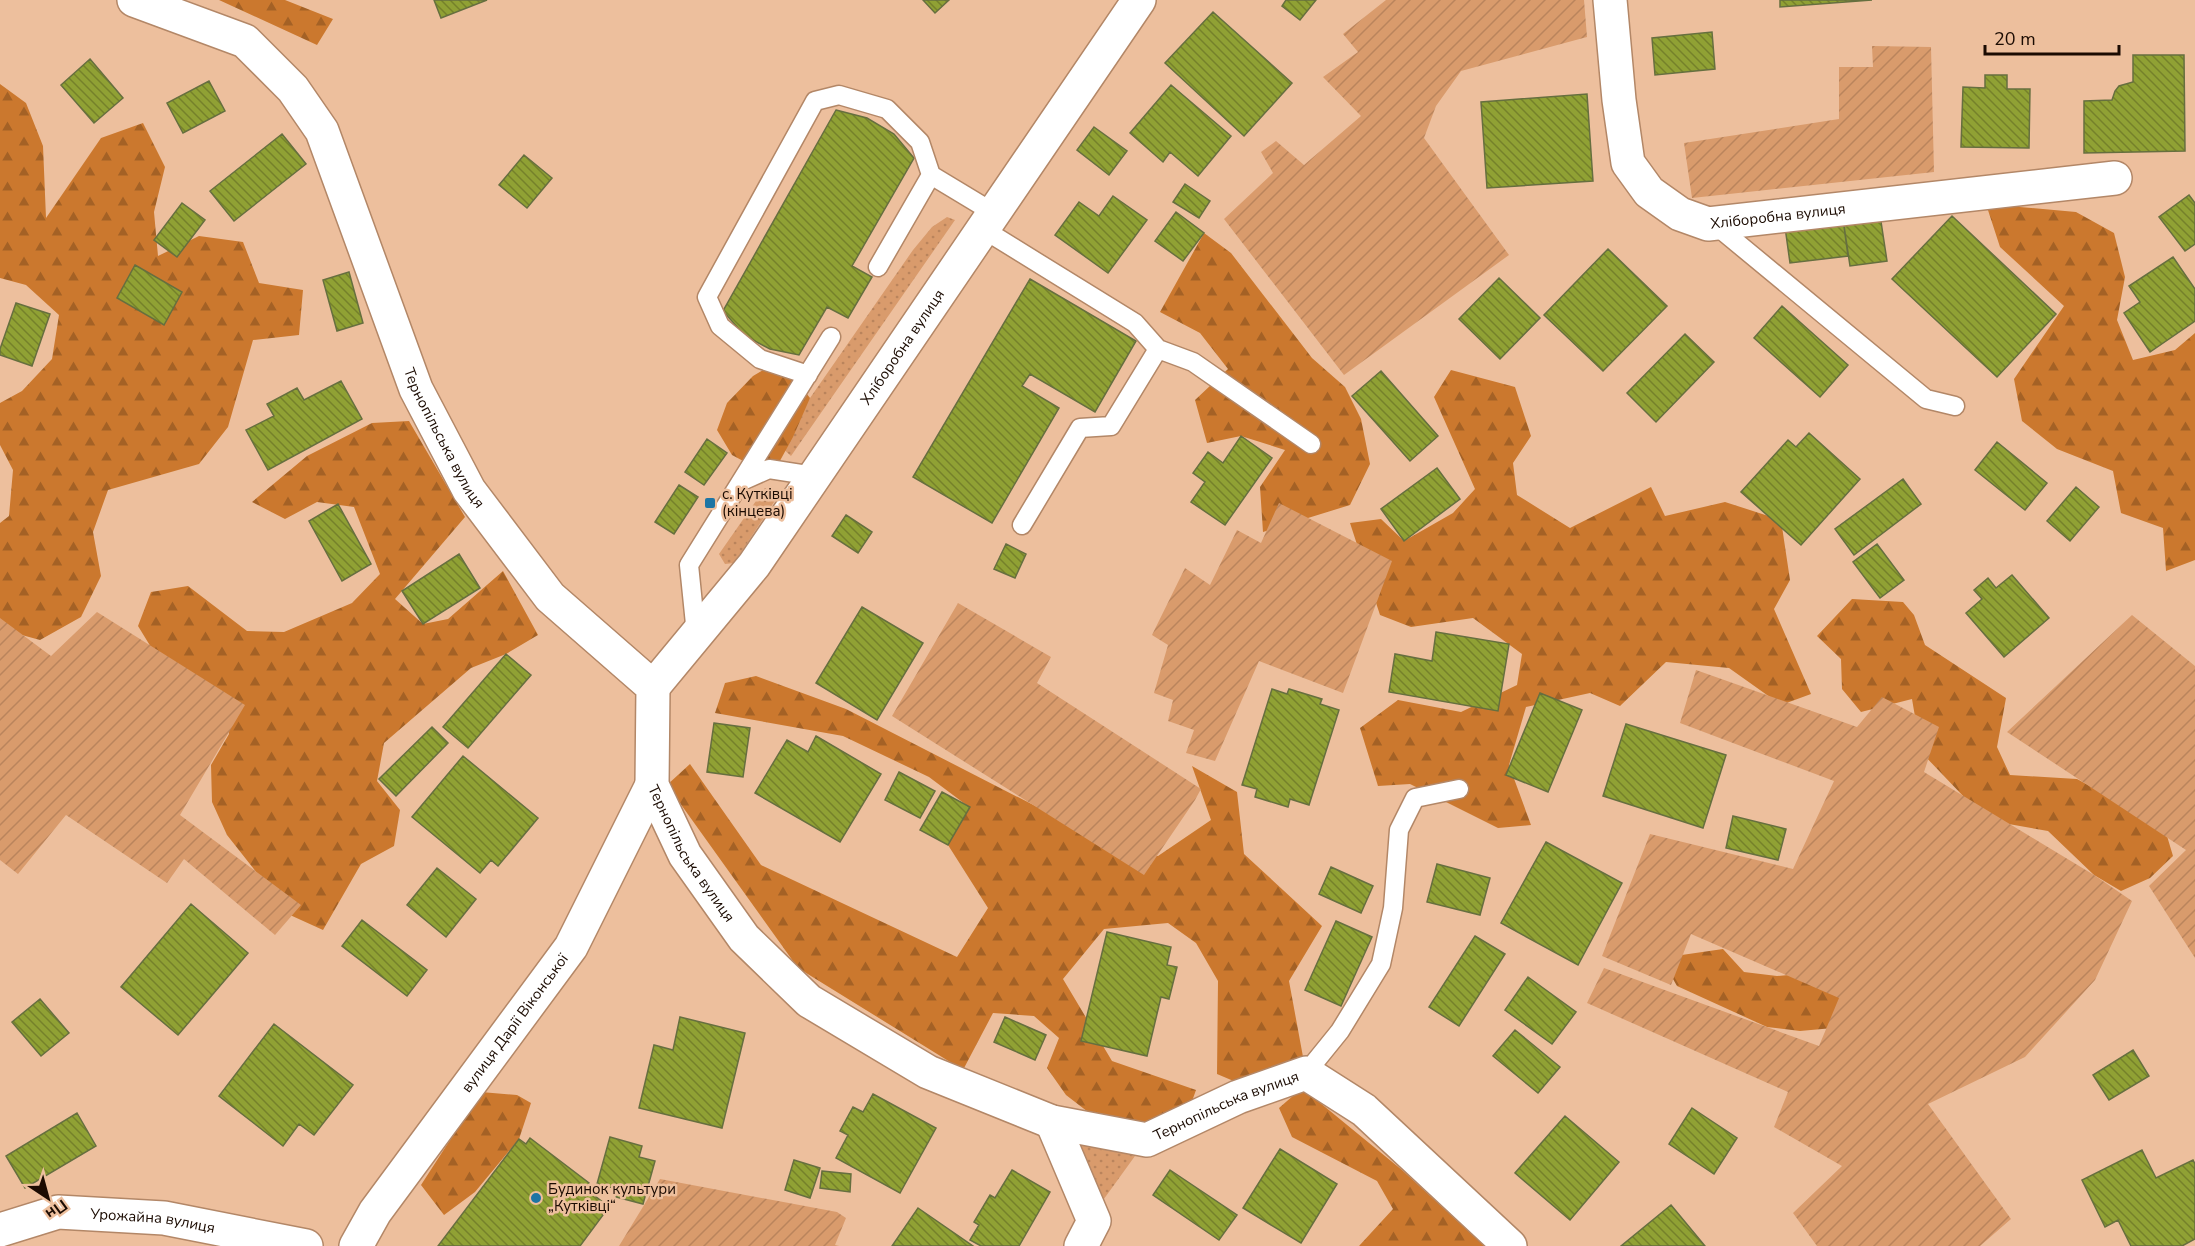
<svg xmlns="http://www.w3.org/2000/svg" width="2195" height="1246" viewBox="0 0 2195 1246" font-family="'Nunito Sans',sans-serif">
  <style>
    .grass { fill: url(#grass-dots) }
    .forest { fill: url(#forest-firs) }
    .garden { fill: url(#garden-furrows) }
    .building { fill: url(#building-back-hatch); stroke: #666f3f; stroke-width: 1.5 }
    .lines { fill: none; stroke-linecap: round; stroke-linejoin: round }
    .lane-casing { stroke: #b38767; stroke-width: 21 }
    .street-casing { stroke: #b38767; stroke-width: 36 }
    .lane { stroke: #fff; stroke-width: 18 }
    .street { stroke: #fff; stroke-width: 33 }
    .poi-dot { fill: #1d75a4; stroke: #edbf9d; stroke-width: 2 }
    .labels { text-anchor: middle; stroke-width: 5; stroke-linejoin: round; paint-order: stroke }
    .street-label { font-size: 15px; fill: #1b0b02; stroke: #edbf9d }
    .poi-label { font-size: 15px; fill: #1b0b02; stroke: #edbf9d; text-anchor: start }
  </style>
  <defs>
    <pattern id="grass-dots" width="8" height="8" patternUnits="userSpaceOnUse" patternTransform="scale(1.5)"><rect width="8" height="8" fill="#d99b6c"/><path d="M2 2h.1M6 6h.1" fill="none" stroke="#ba845c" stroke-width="1.8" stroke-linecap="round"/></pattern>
    <pattern id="forest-firs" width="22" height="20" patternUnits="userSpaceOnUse" patternTransform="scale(1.5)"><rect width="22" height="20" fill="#cb782e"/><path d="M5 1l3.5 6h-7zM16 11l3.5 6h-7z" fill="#a46125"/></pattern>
    <pattern id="garden-furrows" width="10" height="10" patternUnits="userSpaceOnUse" patternTransform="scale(1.5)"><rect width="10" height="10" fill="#d99b6c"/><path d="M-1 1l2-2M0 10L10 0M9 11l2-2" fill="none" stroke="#ba845c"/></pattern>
    <pattern id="building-back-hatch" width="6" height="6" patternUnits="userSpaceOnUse" patternTransform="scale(1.5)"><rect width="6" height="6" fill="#90a134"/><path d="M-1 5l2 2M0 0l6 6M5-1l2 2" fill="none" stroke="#75812a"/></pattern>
  </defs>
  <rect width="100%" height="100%" fill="#edbf9d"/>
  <path class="grass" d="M947,217l8,3 -164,236 -13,-12 135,-194 19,-23z
    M765,488l13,8 -44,67 -9,1 -6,-10z
    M1070,1139l65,17 -34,47z"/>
  <path class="forest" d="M219,0h66l48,19 -16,26z
    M0,84l26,19 17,43 3,72 55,-80 42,-15 22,44 -11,45 4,44 41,-20 44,6 16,41 44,7 -4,45 -46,5 -25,87 -29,37 -91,26 -15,42 8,44 -20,41 -41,23 -40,-11v-106l9,-7 4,-46 -13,-25v-42l22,-12 30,-32 7,-44 -33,-30 -26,-7z
    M1986,204l90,8 38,21 11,44 -8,43 16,40 42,-10 20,-17v227l-29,11 -3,-43 -42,-15 -8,-42 -56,-22 -35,-28 -8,-42 50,-73 -64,-59z
    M1204,233l27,20 81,105 33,29 16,32 9,45 -20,41 -87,27 -3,-45 25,-37 -44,-14 -34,7 -12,-43 33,-31 -28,-36 -40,-21z
    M765,369c22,3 32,11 45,29l-17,39 -17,31 -16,2 -28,-15 -15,-25 10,-27 26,-27z
    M1451,370l64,17 16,49 -18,27 4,32 53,33 81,-41 14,29 60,-14 56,18 9,60 -16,29 37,85 -30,11 -52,-37 -63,-6 -46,44 -30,-13 -64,14 -17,58 22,60 -33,3 -88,-44 -32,2 -18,-58 38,-28 63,12 56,-27 5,-31 -49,-36 -62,9 -31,-12 -30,-92 31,-4 23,22 49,-28 22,-24 -41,-92z
    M409,421l56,96 -70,82 28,25 25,-5 55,-48 35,64 -32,19 -35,14 -87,75 -7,38 23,29 -6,36 -33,18 -38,66 -33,-15 -63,-80 -15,-33 -1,-37 18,-31 -10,-37 -62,-40 -19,-31 13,-34 37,-6 59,45 37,1 68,-29 28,-29 -26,-67 -37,-5 -32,17 -33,-17 55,-46 65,-33z
    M1852,599l51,3 11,13 11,30 81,53 -9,49 13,28 67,4 87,47 9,30 -23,22 -29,13 -27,-16 -46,-44 -62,-11 -65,-68 -9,-53 -51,13 -19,-23 -1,-30 -24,-23z
    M756,676l90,33 281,144 31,3 53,-36 -19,-54 45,26 7,62 78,72 -33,55 17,92 -30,26 -59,-25 1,-93 -22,-38 -28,-20 -64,6 -41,50 49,82 84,29 -11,31 -31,12 -62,-18 -26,-20 -19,-27 12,-30 -25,-22 -41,-3 -30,57 -165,-102 -131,-183 23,-21 71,101 196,92 31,-49 -40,-63 21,-38 -40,-30 -86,-41 -128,-23 10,-30z
    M1723,949l21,23 33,4 64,-6 13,34 -21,24 -33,3 -33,-4 -90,-41 -16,-28z
    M1302,1088l100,82 83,76h-126l34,-37 -16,-28 -85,-44 -13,-29z
    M481,1092l36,3 14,8 -12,36 -44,53 -31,23 -23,-30z"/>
  <path class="garden" d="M1386,0h198l3,37 -126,34 -25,35 -12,32 85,117 -165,120 -120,-156 49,-46 -12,-21 15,-11 28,24 57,-49 -38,-39 35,-25 -15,-18z
    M1872,46l59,1 3,125 -242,26 -8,-55 155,-24v-52h34z
    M1279,503l113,58 -49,132 -84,-32 -44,100 -29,-8 8,-23 -26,-9 5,-21 -19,-7 14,-48 -16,-10 33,-67 25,17 27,-55 24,13z
    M958,603l93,54 -14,26 164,106 -6,11 -51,75 -252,-159z
    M97,612l148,93 -65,110 121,90 -26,30 -91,-76 -17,24 -101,-68 -48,59 -18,-14v-242l51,38z
    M2132,615l63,51v292l-46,-72 37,-36 -179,-118z
    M1696,670l161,57 25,-30 57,30 -15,45 170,103 38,26 -37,79 -70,77 -97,47 83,115 -31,27h-163l-24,-33 49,-47 -68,-39 14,-35 -201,-89 17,-35 215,78 20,-48 -148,-64 -20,51 -69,-29 48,-122 143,35 41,-88 -154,-58z
    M660,1179l177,33 9,6 -11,27 4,1h-220z"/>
  <path class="building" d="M434,0h53l-46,18z
    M923,0h26l-14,13z
    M1286,0h30l-16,20 -18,-14z
    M1780,0h92l-92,7z
    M1213,12l79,71 -48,53 -79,-73z
    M1712,32l3,37 -60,6 -3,-37z
    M2133,55h51l1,96 -101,2v-52l28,-1 3,-9 4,-5 14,-4z
    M90,59l33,39 -29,25 -33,-38z
    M1985,75h22v14h23l-1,59 -68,-1 2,-60 22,1z
    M209,81l16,30 -42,22 -16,-30z
    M1171,85l60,51 -33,40 -28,-24 -7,10 -33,-29z
    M1587,94l6,87 -106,7 -6,-86z
    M836,110l31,8 27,16 20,24 -62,108 20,11 -24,41 -21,-11 -28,48 -29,-6 -25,-13 -22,-25z
    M1094,127l33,24 -18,24 -32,-25z
    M282,134l24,30 -72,57 -24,-30z
    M524,155l28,23 -25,30 -28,-23z
    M1185,184l25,17 -11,17 -26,-16z
    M2189,195l6,8v41l-10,7 -26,-34z
    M1113,196l34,24 -39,53 -53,-38 24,-33 20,14z
    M182,203l23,17 -28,37 -23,-17z
    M1176,212l28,21 -21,28 -28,-20z
    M1880,215l7,46 -37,5 -7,-47z
    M1952,216l104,98 -59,63 -105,-98z
    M1843,219l5,37 -58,7 -5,-36z
    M1608,249l59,57 -64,65 -59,-56z
    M2173,257l22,32v32l-45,31 -26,-39 16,-11 -11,-16z
    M135,265l47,27 -18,33 -47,-27z
    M349,272l14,51 -26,8 -14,-51z
    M1499,278l41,40 -40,41 -41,-40z
    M1030,279l106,62 -41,71 -65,-38 -8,12 37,22 -67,115 -79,-46z
    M16,303l34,11 -18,52 -32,-11v-6z
    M1782,306l66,59 -28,32 -66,-59z
    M1685,334l29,28 -58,60 -29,-29z
    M1381,371l57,65 -28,25 -58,-65z
    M341,381l21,38 -94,51 -22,-40 28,-14 -7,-12 30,-16 7,12z
    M1809,433l51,46 -59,66 -60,-53 47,-52 8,7z
    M1241,436l31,22 -47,67 -34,-23 14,-20 -12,-9 15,-21 15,11z
    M707,439l20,14 -23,32 -19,-13z
    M1997,442l50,41 -22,27 -50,-40z
    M1437,468l23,31 -56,42 -23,-32z
    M1903,479l18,25 -67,51 -19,-26z
    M679,485l19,12 -24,37 -19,-12z
    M2076,487l23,20 -29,34 -23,-20z
    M338,504l33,60 -29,17 -33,-60z
    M846,515l26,17 -14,21 -26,-17z
    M1006,544l20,10 -11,24 -21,-9z
    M1877,544l27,36 -24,18 -27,-36z
    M459,554l21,34 -57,36 -21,-33z
    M2012,575l37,43 -45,39 -38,-44 16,-14 -8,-9 14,-12 8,10z
    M862,607l61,36 -46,77 -61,-37z
    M1436,632l73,12 -11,67 -109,-19 6,-38 37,7z
    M506,654l25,21 -63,73 -25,-21z
    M1272,689l15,5 2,-5 33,10 -2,5 19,6 -30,95 -19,-6 -2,8 -33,-10 2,-8 -15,-4z
    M1540,693l42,17 -34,82 -42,-17z
    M714,723l36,5 -7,49 -36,-5z
    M1626,724l100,31 -23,73 -100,-32z
    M432,727l16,16 -52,53 -17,-17z
    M816,736l65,38 -41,68 -85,-49 32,-53 21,12z
    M463,756l75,62 -40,48 -7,-6 -11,13 -68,-56z
    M899,772l36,19 -15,27 -35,-18z
    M942,792l28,15 -22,38 -28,-15z
    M1733,816l53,13 -8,31 -52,-12z
    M1546,842l76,41 -44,82 -77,-42z
    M1437,864l53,14 -10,37 -53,-13z
    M1331,867l42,19 -12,27 -42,-19z
    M437,868l39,31 -30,38 -39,-32z
    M191,904l57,49 -70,82 -57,-48z
    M362,920l65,50 -20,26 -65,-50z
    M1336,921l36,16 -31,69 -36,-16z
    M1107,932l64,15 -4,18 10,2 -8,32 -8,-2 -14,59 -66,-15z
    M1475,936l30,18 -46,72 -30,-19z
    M1528,977l48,35 -24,32 -47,-34z
    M40,999l29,34 -28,23 -29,-34z
    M680,1017l65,16 -23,95 -83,-20 15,-63 19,5z
    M1005,1017l41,18 -11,25 -41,-18z
    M274,1024l79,61 -39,50 -15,-11 -16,22 -64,-50z
    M1515,1030l45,37 -22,26 -45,-37z
    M2133,1050l16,26 -40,24 -16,-25z
    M873,1094l63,34 -36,65 -64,-35 12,-23 -8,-4 13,-24 10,5z
    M1692,1108l45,30 -23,36 -45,-30z
    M77,1113l19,33 -71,42 -19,-32z
    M1565,1116l54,46 -49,58 -55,-47z
    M610,1137l32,9 -3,11 16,4 -12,43 -27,-7 2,-8 -21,-5z
    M530,1138l59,45 -3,6 23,18 -29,39h-142l81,-107 7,5z
    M1280,1149l57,35 -36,59 -58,-35z
    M2142,1150l14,28 37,-18 2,4v75l-13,7h-51l-13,-26 -13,7 -23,-47z
    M794,1160l26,8 -10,30 -25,-8z
    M1012,1170l38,22 -31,54h-38l-11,-6 9,-15 -5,-3 16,-27 5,3z
    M1170,1170l67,45 -18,25 -66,-45z
    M822,1171l29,3 -1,18 -30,-4z
    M1671,1205l34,41h-84z
    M918,1208l55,38h-81z"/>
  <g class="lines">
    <g class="lane-casing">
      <path id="lane" d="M931,175l63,38
        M1713,223l213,176 29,7
        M983,229l152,94 23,26 -47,77 -31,2 -58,97
        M1158,349l35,13 118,82
        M808,375l-48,-16 -40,-33 -13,-29 108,-196 24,-6 48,14 33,33 11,33 -53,92
        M742,481l27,-12 45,7
        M696,634l-7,-69 142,-228
        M1306,1073l34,-42 41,-67 12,-56 6,-78 16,-32 44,-9"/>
    </g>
    <g class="street-casing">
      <g id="street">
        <path id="s1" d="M134,0l111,41 48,48 29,42 94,258 53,101 81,107 103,90 -1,98 33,70 59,83 65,63 119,71 124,50 95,18 91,-43 68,-24 58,37 146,136"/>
        <path id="s2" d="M1610,0l9,100 9,63 21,29 31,22 28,10 407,-46"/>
        <path id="s3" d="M653,687l101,-122 385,-565"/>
        <path d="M1052,1122l42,99 -13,25"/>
        <path id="s4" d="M0,1230l58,-18 106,6 142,28"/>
        <path id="s5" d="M356,1246l19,-34 196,-265 81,-162"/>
      </g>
    </g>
    <use href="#lane" class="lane"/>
    <use href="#street" class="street"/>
  </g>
  <g class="poi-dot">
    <rect x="704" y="497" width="12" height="12" rx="3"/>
    <circle cx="536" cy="1198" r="6"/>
  </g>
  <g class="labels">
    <g class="street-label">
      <text dy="5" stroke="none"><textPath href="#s2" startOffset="338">Хліборобна вулиця</textPath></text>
      <text dy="5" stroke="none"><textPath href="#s3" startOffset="422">Хліборобна вулиця</textPath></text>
      <text dy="5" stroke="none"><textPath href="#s1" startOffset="568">Тернопільська вулиця</textPath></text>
      <text dy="5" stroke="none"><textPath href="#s1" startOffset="1074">Тернопільська вулиця</textPath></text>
      <text dy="5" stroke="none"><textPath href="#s5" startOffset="274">вулиця Дарії Віконської</textPath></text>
      <text dy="5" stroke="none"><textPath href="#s1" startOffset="1720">Тернопільська вулиця</textPath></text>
      <text dy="5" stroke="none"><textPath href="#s4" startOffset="156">Урожайна вулиця</textPath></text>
    </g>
    <g class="poi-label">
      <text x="722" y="499">с. Кутківці<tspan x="722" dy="17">(кінцева)</tspan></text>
      <text x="548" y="1194">Будинок культури<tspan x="548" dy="17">„Кутківці“</tspan></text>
    </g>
  </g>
  <g transform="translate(48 1198) rotate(144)" stroke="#edbf9d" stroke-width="4.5" paint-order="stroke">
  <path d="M0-4.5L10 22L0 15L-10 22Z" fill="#1b0b02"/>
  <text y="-9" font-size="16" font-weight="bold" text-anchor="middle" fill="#1b0b02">Пн</text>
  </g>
  <path d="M1985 45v9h134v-9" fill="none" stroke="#1b0b02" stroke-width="3"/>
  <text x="1994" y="45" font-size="18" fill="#1b0b02" stroke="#edbf9d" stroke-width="4.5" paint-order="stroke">20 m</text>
</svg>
